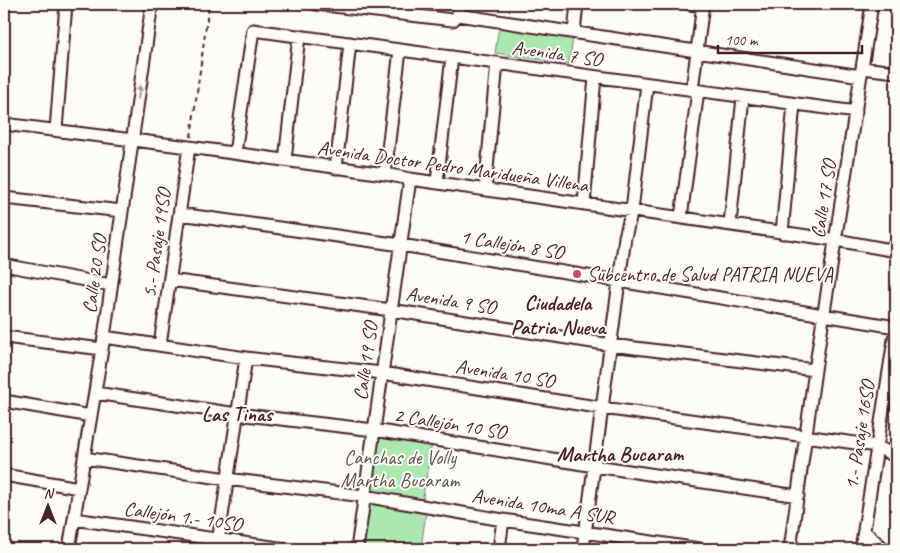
<svg xmlns="http://www.w3.org/2000/svg" width="900" height="553" viewBox="0 0 900 553" font-family="Caveat,sans-serif">
  <style>
    .green { fill: #aae8af; stroke: #7a846d }
    .lines { fill: none; stroke-linecap: round; stroke-linejoin: round }
    .minor-casing { stroke: #4a1f2b; stroke-width: 15 }
    .path { stroke: #4a1f2b; stroke-width: 2; stroke-dasharray: 5 4; stroke-linecap: butt }
    .minor { stroke: #fdfcf7; stroke-width: 11 }
    .oneway { fill: #ac999b }
    .poi-dot { fill: #d1495b; stroke: #fdfcf7; stroke-width: 2 }
    .labels { text-anchor: middle; stroke-width: 4; stroke-linejoin: round; paint-order: stroke }
    .street-label { font-size: 20px; fill: #4a1f2b; stroke: #fdfcf7 }
    .poi-label { font-size: 20px; fill: #4a1f2b; stroke: #fdfcf7; text-anchor: start }
    .park-label { font-size: 20px; fill: #62514c; stroke: #fdfcf7 }
    .neighbourhood-label { font-size: 21px; font-weight: bold; fill: #4a1f2b; stroke: #fdfcf7 }
  </style>
  <rect width="100%" height="100%" fill="#fdfcf7"/>
  <filter id="ink" filterUnits="userSpaceOnUse"><feTurbulence type="fractalNoise" baseFrequency=".02" numOctaves="2"/><feDisplacementMap in="SourceGraphic" scale="10" xChannelSelector="R" yChannelSelector="G"/><feConvolveMatrix kernelMatrix="1 2 1 2 8 2 1 2 1" color-interpolation-filters="sRGB"/></filter>
  <g filter="url(#ink)">
    <path class="green" d="M499,26l74,12 -4,26 -74,-11z
      M377,435l55,8 -10,60 -53,-10z
      M367,500l59,12 -5,37h-60z"/>
    <g class="lines">
      <g class="minor-casing">
        <path id="minor" d="M316,4l137,16 5,-5 1,-11
          M690,4l13,2
          M458,15l403,61
          M574,32l3,-28
          M862,68l34,4
          M692,90l11,-86
          M4,124l185,23 196,27 25,5 426,61 60,11
          M56,130l10,-126
          M235,153l18,-123 603,82
          M285,160l14,-124
          M336,168l14,-125
          M385,174l15,-124
          M437,182l15,-125
          M485,190l12,-127
          M4,198l118,13
          M584,204l11,-127
          M180,214l221,31 495,82
          M681,217l17,-126
          M730,224l13,-127
          M782,233l12,-129
          M4,265l107,20
          M170,280l221,30 220,35 204,25
          M4,337l98,12
          M104,337l142,21 136,15 221,35 274,38 19,11
          M160,345l29,-198
          M95,393l142,21 137,16 221,36 203,30
          M4,401l87,15
          M84,458l143,21 137,17 139,24 196,29
          M4,475l75,13
          M74,519l212,30
          M864,531l20,18
          M69,549l35,-212 48,-333
          M217,549l29,-191
          M357,549l53,-370
          M499,549l4,-29
          M583,549l42,-312 7,-27 15,-126
          M790,549l25,-179 57,-366
          M861,549l35,-222"/>
      </g>
      <path class="path" d="M191,137l18,-133"/>
      <use href="#minor" class="minor"/>
    </g>
    <defs><path id="oneway-solid" d="M-6-.8H1V-3.2L6.5 0L1 3.2V.8H-6Z" transform="scale(1.25)"/></defs>
    <use class="oneway" href="#oneway-solid" transform="translate(139 92) rotate(-82)"/>
  </g>
  <circle class="poi-dot" cx="577" cy="274" r="5"/>
  <g class="labels">
    <g class="street-label">
      <text transform="translate(557 53) rotate(8)" y="7">Avenida 7 SO</text>
      <text transform="translate(453 166) rotate(8)" y="7">Avenida Doctor Pedro Maridueña Villena</text>
      <text transform="translate(823 199) rotate(-81)" y="7">Calle 17 SO</text>
      <text transform="translate(156 243) rotate(-82)" y="7">5.- Pasaje 19SO</text>
      <text transform="translate(512 244) rotate(9)" y="7">1 Callejón 8 SO</text>
      <text transform="translate(94 274) rotate(-82)" y="7">Calle 20 SO</text>
      <text transform="translate(451 300) rotate(9)" y="7">Avenida 9 SO</text>
      <text transform="translate(365 361) rotate(-82)" y="7">Calle 19 SO</text>
      <text transform="translate(505 373) rotate(9)" y="7">Avenida 10 SO</text>
      <text transform="translate(450 423) rotate(9)" y="7">2 Callejón 10 SO</text>
      <text transform="translate(859 435) rotate(-81)" y="7">1.- Pasaje 16SO</text>
      <text transform="translate(543 506) rotate(9)" y="7">Avenida 10ma A SUR</text>
      <text transform="translate(183 516) rotate(8)" y="7">Callejón 1.- 10SO</text>
    </g>
    <g class="poi-label">
      <text x="587" y="281">Subcentro de Salud PATRIA NUEVA</text>
    </g>
    <g class="park-label">
      <text x="400" y="464">Canchas de Volly<tspan x="400" dy="23">Martha Bucaram</tspan></text>
    </g>
    <g class="neighbourhood-label">
      <text x="558" y="310">Ciudadela<tspan x="558" dy="24">Patria Nueva</tspan></text>
      <text x="237" y="421">Las Tinas</text>
      <text x="620" y="461">Martha Bucaram</text>
    </g>
  </g>
  <rect width="900" height="553" fill="none" stroke="#fdfcf7" stroke-width="20"/>
  <rect x="10" y="10" width="880" height="533" fill="none" stroke="#4a1f2b" stroke-width="2" filter="url(#ink)"/>
  <g transform="translate(48 506)" stroke="#fdfcf7" stroke-width="4" paint-order="stroke">
  <path d="M0-4L9 19L0 12L-9 19Z" fill="#4a1f2b"/>
  <text y="-8" font-size="14" font-weight="bold" text-anchor="middle" fill="#4a1f2b">N</text>
  </g>
  <path d="M718 45v8h144v-8" fill="none" stroke="#4a1f2b" stroke-width="2.5"/>
  <text x="725" y="45" font-size="15" fill="#4a1f2b" stroke="#fdfcf7" stroke-width="4" paint-order="stroke">100 m</text>
</svg>
